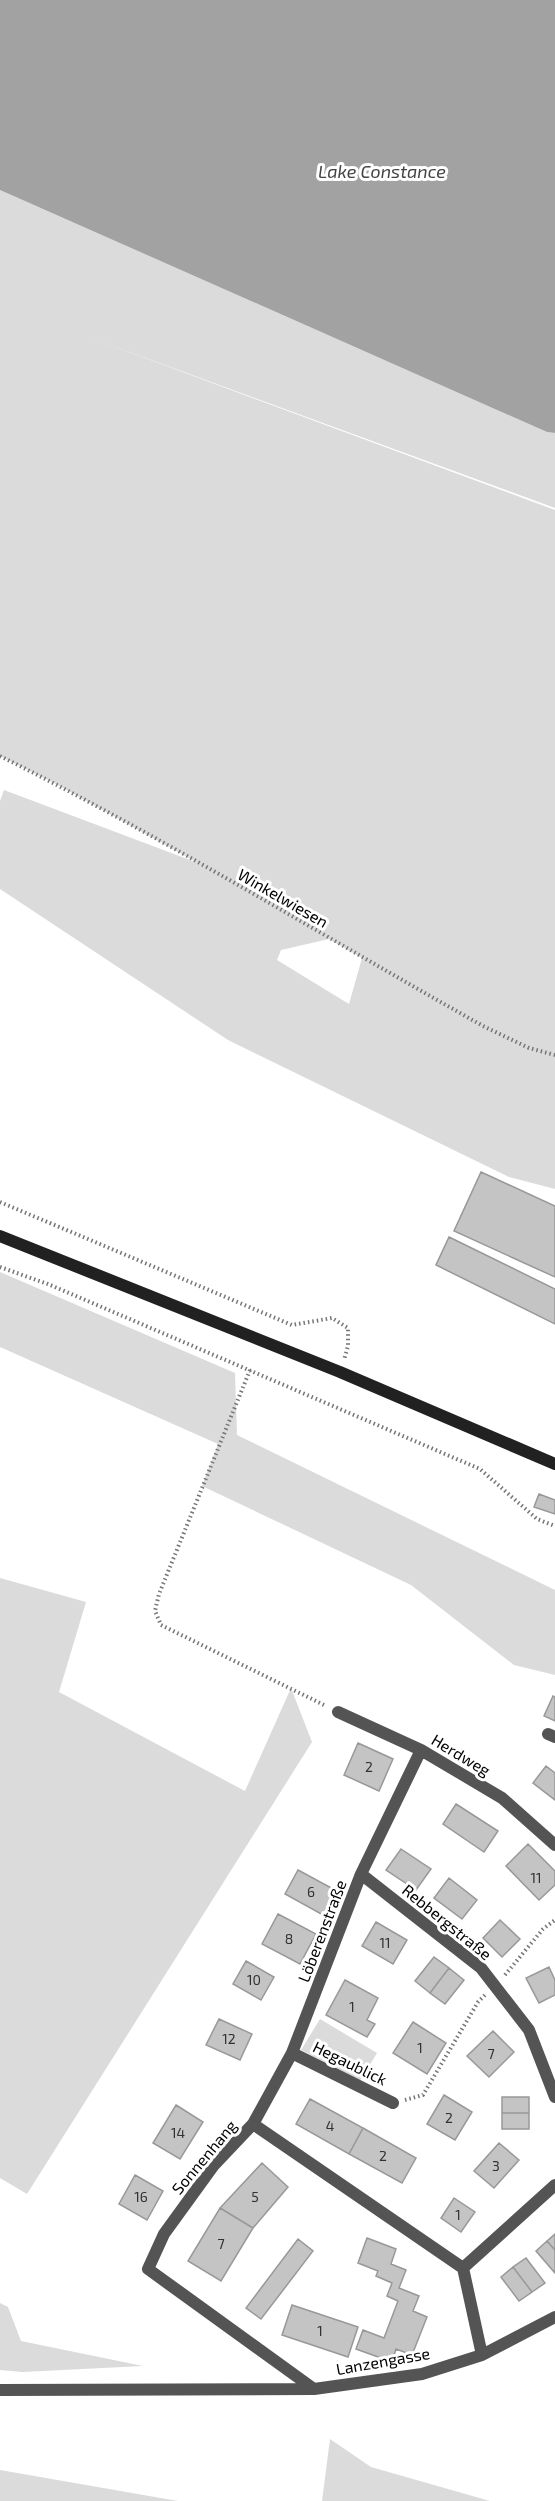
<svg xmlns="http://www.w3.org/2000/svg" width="555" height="2501" viewBox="0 0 555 2501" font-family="'Exo 2',sans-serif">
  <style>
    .green { fill: #dbdbdb; fill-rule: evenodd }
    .water { fill: #a2a2a2 }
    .building { fill: #c4c4c4; stroke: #989898; stroke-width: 1.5 }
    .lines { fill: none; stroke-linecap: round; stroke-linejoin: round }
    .path { stroke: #767676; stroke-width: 4; stroke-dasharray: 1.5 3; stroke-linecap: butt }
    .minor { stroke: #545454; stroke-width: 12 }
    .secondary { stroke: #212121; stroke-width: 12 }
    .labels { text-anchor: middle; stroke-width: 6; stroke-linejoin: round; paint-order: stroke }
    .number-label { font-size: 14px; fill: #313131 }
    .street-label { font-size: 16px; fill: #000; stroke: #fff }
    .water-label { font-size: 18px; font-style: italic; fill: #434343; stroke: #fff }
  </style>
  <rect width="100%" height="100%" fill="#fff"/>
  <path class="green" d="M0,190l547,242 8,1v75l-472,-173 472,175v679l-46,-12 -281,-137 -228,-151v-88l4,-11 194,73 -142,-79 -56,-28zM329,939l33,19 -13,46 -72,-44 4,-10z
    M0,1272l235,101 2,62 318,155v85l-41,-10 -103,-80 -209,-99 16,-42 -218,-97z
    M0,1578l86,24 -27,90 186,99 46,-103 21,54 -285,452 -27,-16z
    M320,2019l57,34 -17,28 -59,-31z
    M0,2303l8,4 13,34 122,25 -121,6 -22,-2z
    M330,2439l41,28 119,34h-168z
    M0,2470l178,31h-178z"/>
  <path class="water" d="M0,0h555v433l-8,-1 -547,-242z"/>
  <path class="building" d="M481,1172l74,34v71l-101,-46z
    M449,1237l106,52v35l-119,-59z
    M539,1494l16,6v14l-21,-7z
    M553,1696l2,1v24l-11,-5z
    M358,1743l35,16 -14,32 -35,-16z
    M546,1766l9,7v27l-22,-17z
    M456,1804l42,27 -14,21 -41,-28z
    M528,1844l27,27v14l-16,15 -33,-34z
    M401,1849l30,20 -15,21 -30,-20z
    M298,1870l39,21 -14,24 -38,-21z
    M449,1878l28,22 -15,19 -28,-21z
    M278,1914l38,20 -16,30 -38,-20z
    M500,1920l20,19 -18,18 -19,-19z
    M376,1922l31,18 -14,24 -31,-18z
    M434,1957l15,11 -19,25 -15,-12z
    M246,1961l28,16 -13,23 -28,-16z
    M549,1967l6,13v15l-16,8 -13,-25z
    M449,1968l15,12 -19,24 -15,-11z
    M345,1980l33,18 -11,22 8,4 -8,13 -41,-22z
    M219,2019l33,15 -12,26 -34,-15z
    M413,2022l33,21 -19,31 -34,-21z
    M493,2031l21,21 -25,25 -22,-21z
    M444,2095l28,17 -17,28 -28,-16z
    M502,2097h27v16h-27z
    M310,2099l53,29 -14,26 -53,-30z
    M176,2105l27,17 -23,37 -27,-16z
    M502,2113h27v16h-27z
    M363,2128l53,30 -14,25 -53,-29z
    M499,2143l20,17 -25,28 -20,-17z
    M262,2163l26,24 -35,41 -33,-20z
    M135,2175l28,16 -16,29 -28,-16z
    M454,2198l21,14 -14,20 -20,-14z
    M220,2208l33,20 -32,53 -33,-20z
    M555,2234v16l-8,-9z
    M367,2238l29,11 -5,15 15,6 -7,18 20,8 -6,15 14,6 -15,38 -16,-6 -4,13 -36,-13 7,-19 21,8 14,-37 -11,-5 5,-13 -16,-7 2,-5 -20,-8z
    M298,2239l15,12 -52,68 -15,-11z
    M547,2241l8,9v23l-19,-22z
    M526,2258l19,25 -13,9 -19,-25z
    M513,2267l19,25 -13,9 -18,-24z
    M292,2305l66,22 -10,30 -66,-22z"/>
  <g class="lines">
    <path class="path" d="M0,756c165,82 323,180 483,270l46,22 26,7
      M0,1202l292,123 40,-7 16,10v18l-4,14
      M0,1267l48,17 432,185 57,50 18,7
      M250,1370l-91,224 -4,17 6,14 165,81
      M505,1975l38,-46 12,-9
      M405,2100l18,-5 55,-93 7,-7"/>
    <path class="minor" d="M338,1712l83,38 81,48 53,47
      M548,1734l7,3
      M361,1874l120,94 48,62 26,67
      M292,2053l101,50
      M253,2124l39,-71 69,-179 60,-124
      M463,2268l92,-83
      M314,2389l-166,-120 16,-35 50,-69 39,-41 210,144 19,87
      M0,2390l314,-1 108,-15 60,-19 73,-38"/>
    <path class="secondary" d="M0,1236l340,136 215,92"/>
  </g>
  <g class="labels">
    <g class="number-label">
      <text x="369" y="1772">2</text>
      <text x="536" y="1883">11</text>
      <text x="311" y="1897">6</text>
      <text x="289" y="1944">8</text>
      <text x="385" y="1948">11</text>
      <text x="254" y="1985">10</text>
      <text x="352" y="2012">1</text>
      <text x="229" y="2044">12</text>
      <text x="420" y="2053">1</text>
      <text x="491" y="2059">7</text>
      <text x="449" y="2123">2</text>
      <text x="330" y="2131">4</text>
      <text x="178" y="2138">14</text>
      <text x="383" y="2161">2</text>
      <text x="496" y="2171">3</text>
      <text x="141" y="2202">16</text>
      <text x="255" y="2202">5</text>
      <text x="458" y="2220">1</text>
      <text x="221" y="2249">7</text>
      <text x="320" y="2336">1</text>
    </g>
    <g class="street-label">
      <text transform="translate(283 898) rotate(30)" y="6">Winkelwiesen</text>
      <text transform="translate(461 1755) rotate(31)" y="6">Herdweg</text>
      <text transform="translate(447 1922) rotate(39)" y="6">Rebbergstraße</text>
      <text transform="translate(322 1931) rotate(-69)" y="6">Löberenstraße</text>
      <text transform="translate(350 2063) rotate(26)" y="6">Hegaublick</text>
      <text transform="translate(204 2157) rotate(-50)" y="6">Sonnenhang</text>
      <text transform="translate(383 2361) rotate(-10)" y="6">Lanzengasse</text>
    </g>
    <g class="water-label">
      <text x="382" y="178">Lake Constance</text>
    </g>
  </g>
</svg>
